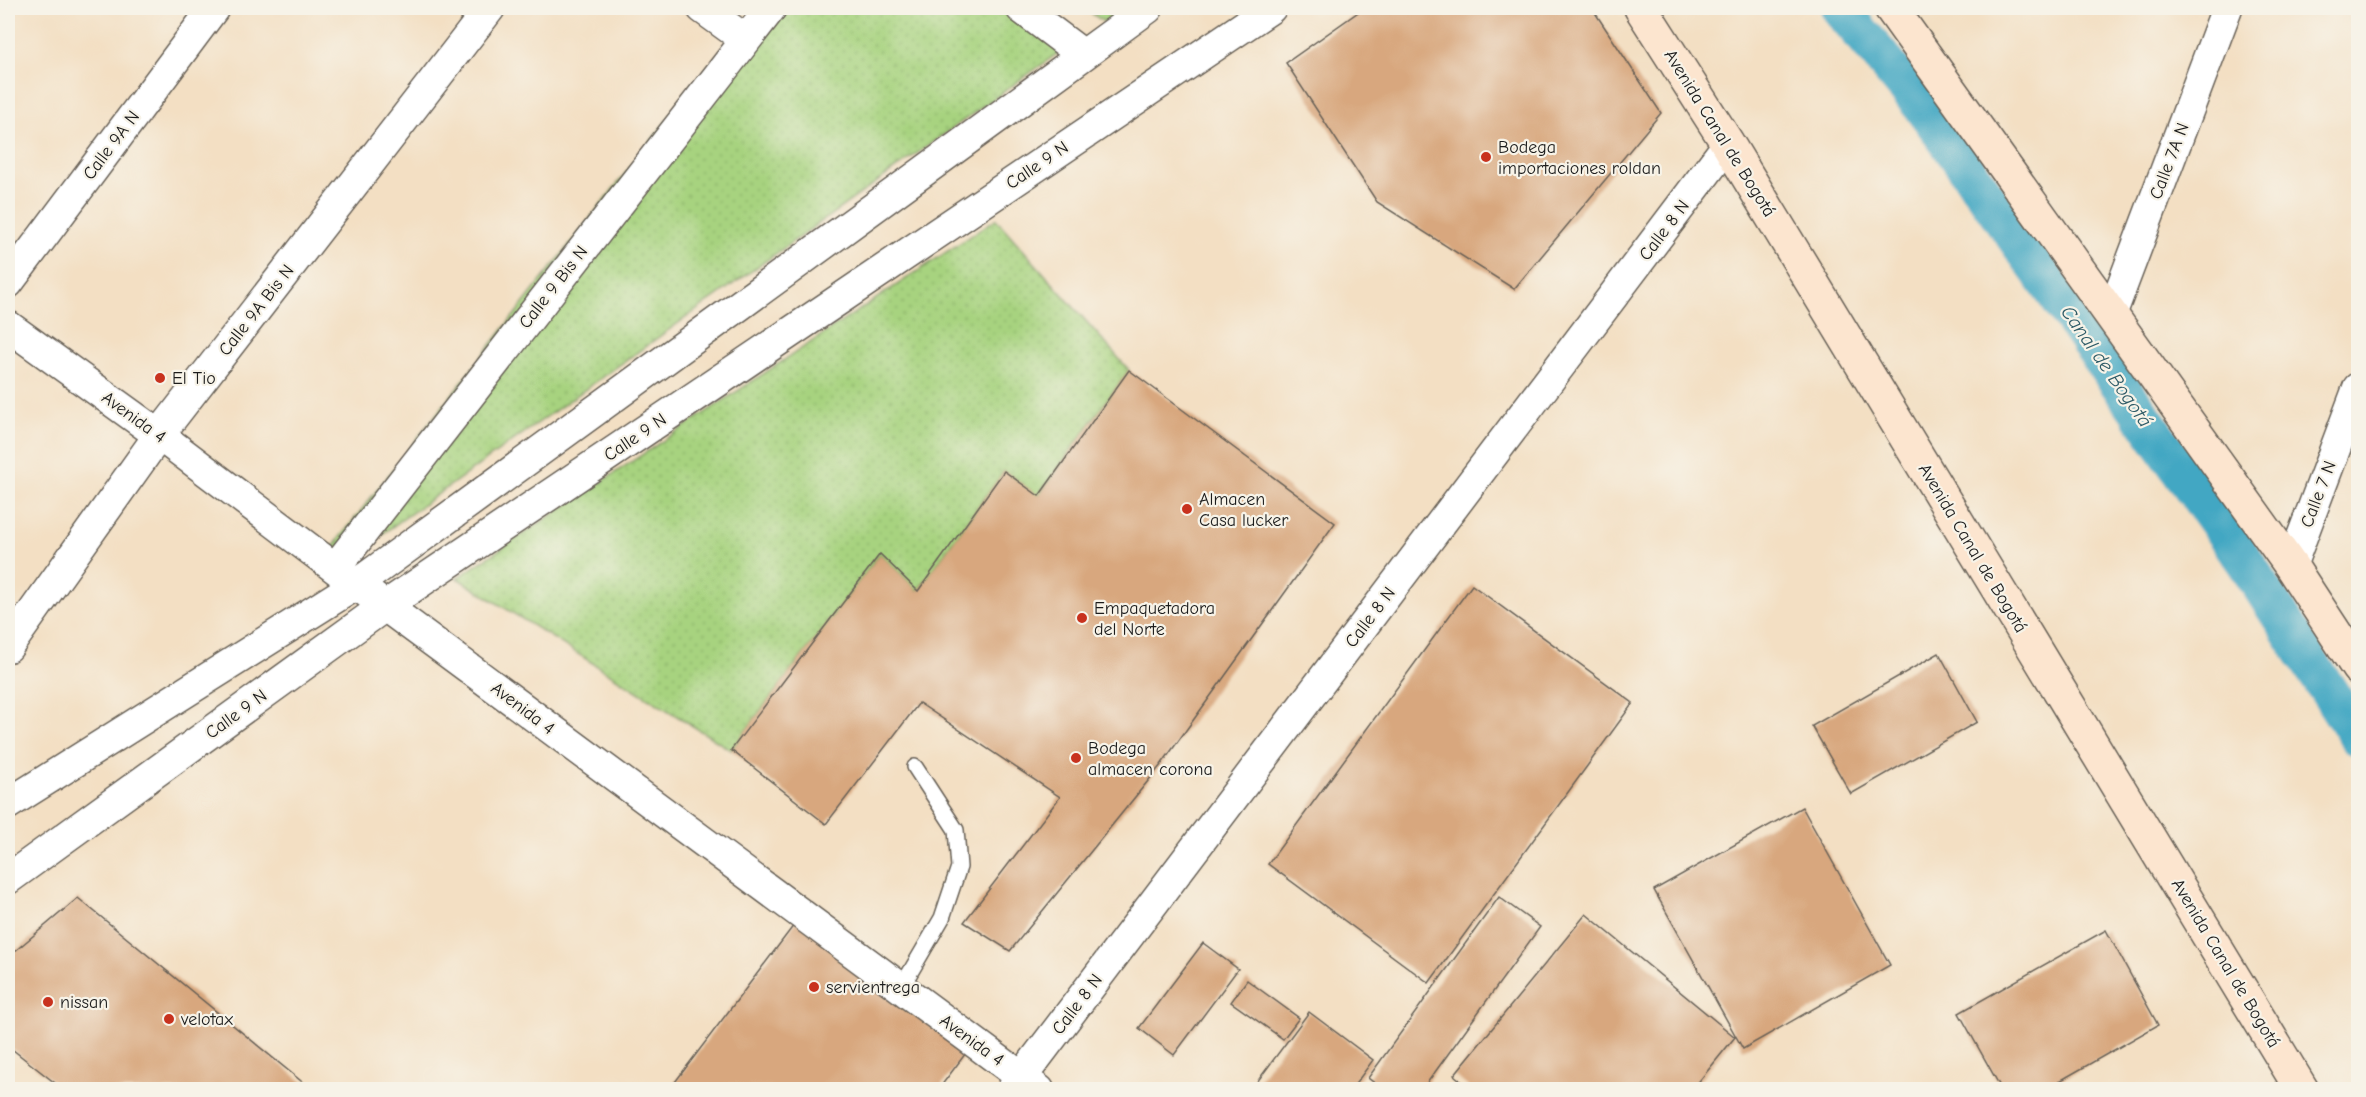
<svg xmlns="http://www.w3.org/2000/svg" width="2366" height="1097" viewBox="0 0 2366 1097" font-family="'Comic Neue',sans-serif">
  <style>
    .grass { fill: url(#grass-dots); stroke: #62784e; stroke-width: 1.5 }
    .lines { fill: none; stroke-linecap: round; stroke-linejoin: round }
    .canal { stroke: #43a7c3; stroke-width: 39 }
    .building { fill: #d8a77e }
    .service-casing { stroke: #676056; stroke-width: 18 }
    .minor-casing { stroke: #676056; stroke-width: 33 }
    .secondary-casing { stroke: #676056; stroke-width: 36 }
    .service { stroke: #fff; stroke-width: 15 }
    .minor { stroke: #fff; stroke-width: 30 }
    .secondary { stroke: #fce5cf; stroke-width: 33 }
    .poi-dot { fill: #c8321e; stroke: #f7f3e8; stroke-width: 2 }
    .labels { text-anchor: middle; stroke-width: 4.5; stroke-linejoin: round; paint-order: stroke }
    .street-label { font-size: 18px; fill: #1c1c1c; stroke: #f7f3e8 }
    .poi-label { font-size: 18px; fill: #1c1c1c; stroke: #f7f3e8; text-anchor: start }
    .water-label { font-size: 20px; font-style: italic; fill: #2e5b67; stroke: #f7f3e8 }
  </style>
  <defs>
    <pattern id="grass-dots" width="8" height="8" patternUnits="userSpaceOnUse" patternTransform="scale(1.5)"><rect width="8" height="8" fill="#a7d37f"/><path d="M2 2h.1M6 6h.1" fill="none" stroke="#8fb56d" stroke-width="1.8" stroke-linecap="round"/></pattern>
  </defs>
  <rect width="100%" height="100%" fill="#f7f3e8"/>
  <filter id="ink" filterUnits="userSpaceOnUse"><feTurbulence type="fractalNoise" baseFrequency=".0167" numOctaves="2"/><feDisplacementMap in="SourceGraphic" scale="12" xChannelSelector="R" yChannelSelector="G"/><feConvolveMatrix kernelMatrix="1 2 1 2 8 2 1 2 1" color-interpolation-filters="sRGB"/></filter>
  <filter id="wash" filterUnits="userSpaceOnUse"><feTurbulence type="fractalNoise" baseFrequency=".008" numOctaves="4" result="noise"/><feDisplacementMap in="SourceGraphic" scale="24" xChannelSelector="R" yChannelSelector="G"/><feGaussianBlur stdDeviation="1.35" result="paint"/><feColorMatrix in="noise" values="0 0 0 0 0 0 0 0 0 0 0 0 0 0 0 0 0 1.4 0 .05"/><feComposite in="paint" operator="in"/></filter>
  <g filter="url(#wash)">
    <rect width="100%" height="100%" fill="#f3dfc3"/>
    <path class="grass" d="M750,8h255l56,43 -717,510 -14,-11 423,-539z
      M1084,8h40l-20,14z
      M996,219l133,151 -91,126 -34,-25 -86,120 -38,-37 -149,196 -274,-172z"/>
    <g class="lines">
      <path class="canal" d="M1840,8l86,103 318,449 114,177"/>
    </g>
    <g id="blocks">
      <path class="building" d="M1364,8h228l69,105 -147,176 -137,-87 -91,-139z
        M1129,370l206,153 -174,242 -151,186 -46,-29 96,-125 -141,-94 -93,121 -95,-74 149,-196 38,37 86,-120 35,25z
        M1472,585l161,118 -204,280 -161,-119z
        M1939,653l38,69 -126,72 -39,-68z
        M1802,807l88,158 -147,84 -89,-159z
        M1499,897l41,30 -118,163h-38l-16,-12z
        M78,898l234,192h-248l-56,-44v-89z
        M1586,914l149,123 -43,53h-220l-18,-15z
        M797,921l169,132 -28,37h-269z
        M2106,930l52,95 -114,65h-42l-43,-77z
        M1203,943l35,26 -64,86 -35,-27z
        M1247,980l52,38 -16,21 -52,-37z
        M1309,1012l64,48 -22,30h-100z"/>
    </g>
  </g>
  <g filter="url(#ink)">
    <use href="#blocks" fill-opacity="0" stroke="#676056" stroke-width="1.5"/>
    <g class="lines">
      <g class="service-casing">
        <path id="service" d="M901,988l41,-70 17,-51 -3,-37 -41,-63"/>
      </g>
      <g class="minor-casing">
        <path id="minor" d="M702,8l44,32
          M1021,8l61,46
          M8,283l206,-275
          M2111,315l116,-307
          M8,326l151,109 226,171 654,484
          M2291,566l67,-178
          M336,567l435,-559
          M8,647l151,-212 331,-427
          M8,804l349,-220 791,-576
          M8,879l377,-273 886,-598
          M1012,1090l716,-946"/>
      </g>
      <g class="secondary-casing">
        <path id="secondary" d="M1641,8l87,136 574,946
          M1891,8l400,558 67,102"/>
      </g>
      <use href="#service" class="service"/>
      <use href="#minor" class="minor"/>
      <use href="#secondary" class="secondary"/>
    </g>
  </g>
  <g class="poi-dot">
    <circle cx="1486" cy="157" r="6"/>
    <circle cx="160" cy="378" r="6"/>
    <circle cx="1187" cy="509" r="6"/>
    <circle cx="1082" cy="618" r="6"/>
    <circle cx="1076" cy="758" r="6"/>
    <circle cx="814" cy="987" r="6"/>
    <circle cx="48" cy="1002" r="6"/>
    <circle cx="169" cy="1019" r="6"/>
  </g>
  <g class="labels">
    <g class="street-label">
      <text transform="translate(1720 133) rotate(58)" y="6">Avenida Canal de Bogotá</text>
      <text transform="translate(111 145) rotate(-53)" y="6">Calle 9A N</text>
      <text transform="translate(2169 161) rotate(-69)" y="6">Calle 7A N</text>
      <text transform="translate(1037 165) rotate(-34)" y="6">Calle 9 N</text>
      <text transform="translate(1664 230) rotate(-53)" y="6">Calle 8 N</text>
      <text transform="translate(553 287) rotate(-52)" y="6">Calle 9 Bis N</text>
      <text transform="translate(256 310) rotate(-52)" y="6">Calle 9A Bis N</text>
      <text transform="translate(134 417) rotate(36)" y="6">Avenida 4</text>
      <text transform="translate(635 437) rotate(-34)" y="6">Calle 9 N</text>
      <text transform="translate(2318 494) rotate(-69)" y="6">Calle 7 N</text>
      <text transform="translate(1973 548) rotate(59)" y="6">Avenida Canal de Bogotá</text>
      <text transform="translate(1370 617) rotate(-53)" y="6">Calle 8 N</text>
      <text transform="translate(523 708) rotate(37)" y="6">Avenida 4</text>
      <text transform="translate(236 714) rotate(-36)" y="6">Calle 9 N</text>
      <text transform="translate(2226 963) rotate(59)" y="6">Avenida Canal de Bogotá</text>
      <text transform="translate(1077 1004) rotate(-53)" y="6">Calle 8 N</text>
      <text transform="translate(972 1040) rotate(36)" y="6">Avenida 4</text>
    </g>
    <g class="poi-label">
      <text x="1498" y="153">Bodega<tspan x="1498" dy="21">importaciones roldan</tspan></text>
      <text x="172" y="384">El Tio</text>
      <text x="1199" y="505">Almacen<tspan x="1199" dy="21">Casa lucker</tspan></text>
      <text x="1094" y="614">Empaquetadora<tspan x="1094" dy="21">del Norte</tspan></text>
      <text x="1088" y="754">Bodega<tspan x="1088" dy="21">almacen corona</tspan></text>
      <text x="826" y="993">servientrega</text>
      <text x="60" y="1008">nissan</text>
      <text x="181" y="1025">velotax</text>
    </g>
    <g class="water-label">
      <text transform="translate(2107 366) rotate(55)" y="7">Canal de Bogotá</text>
    </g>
  </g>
  <rect width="2366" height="1097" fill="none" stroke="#f7f3e8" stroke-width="30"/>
</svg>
